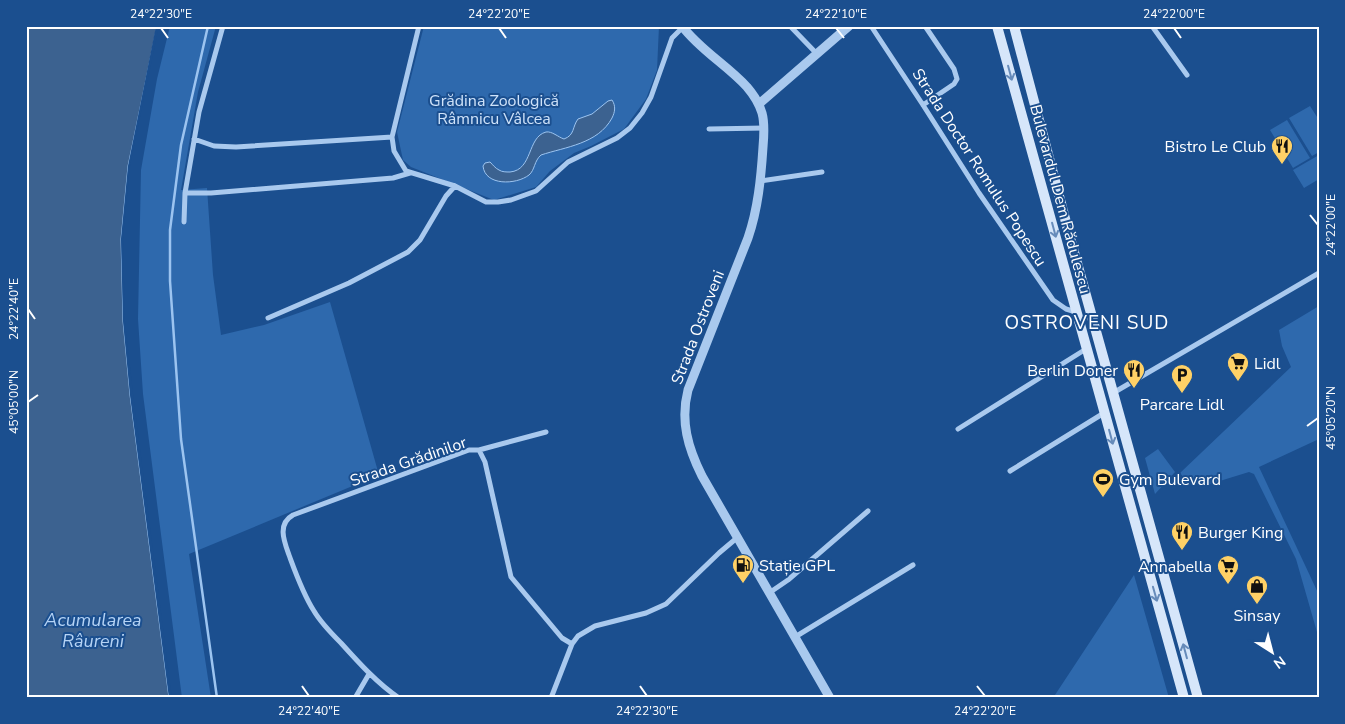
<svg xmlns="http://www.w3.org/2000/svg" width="1345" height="724" viewBox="0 0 1345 724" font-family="'Nunito Sans',sans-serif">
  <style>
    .green { fill: #2e69ad }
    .water { fill: #3c6290; stroke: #9cc4f0 }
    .pier { fill: #1b4f8f }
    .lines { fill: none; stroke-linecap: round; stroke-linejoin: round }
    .stream { stroke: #9cc4f0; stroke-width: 2.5 }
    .minor { stroke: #a9c9ee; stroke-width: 5 }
    .tertiary { stroke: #a9c9ee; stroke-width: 9 }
    .secondary { stroke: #d6e6fa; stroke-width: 10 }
    .oneway { stroke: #668bba }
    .ticks { fill: none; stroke: #fff; stroke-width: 2 }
    .labels { text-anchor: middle; stroke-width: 4; stroke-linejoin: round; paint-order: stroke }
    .park-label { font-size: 16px; fill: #cfe3fa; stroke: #1b4f8f }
    .poi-label { font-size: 16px; fill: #fff; stroke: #1b4f8f; text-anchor: start }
    .street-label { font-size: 16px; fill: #fff; stroke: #1b4f8f }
    .water-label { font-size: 18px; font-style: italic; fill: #b5d3f5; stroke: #1b4f8f }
    .quarter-label { font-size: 19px; letter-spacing: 1px; fill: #fff; stroke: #1b4f8f }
    .neatline { fill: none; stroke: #fff; stroke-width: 2 }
    .ticks-label { font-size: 12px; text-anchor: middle; fill: #fff }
  </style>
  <rect width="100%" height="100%" fill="#1b4f8f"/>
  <path class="green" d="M170,26h46l-18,66 -17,98 26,-2 6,87 8,60 43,-10 66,-23 49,173 -190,79 22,144h-29l-39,-304 -5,-75 3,-149 16,-91z
    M424,26h235l-2,44 -11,29 -22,30 -33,17 -17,7 -24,18 -14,16 -42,13 -83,-33 -8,-7 -6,-28z
    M1310,106l9,14v32l-7,4 -23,-38z
    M1287,120l23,38 -17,10 -23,-38z
    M1319,155v24l-15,9 -11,-18z
    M1319,306v133l-60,28 60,128v44l-23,-80 -42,-85 -5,-2 -39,12h-21l-9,-11 111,-106 -9,-21 -3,-16z
    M1158,449l17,23 -20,22 -10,-36z
    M1134,575l35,123h-116z"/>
  <path class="water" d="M26,26h131l-29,140 -7,73 2,82 7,74 39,303h-143z
    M612,100c4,6 3,12 0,18 -14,26 -47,29 -71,37 -7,6 -6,15 -12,20 -13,10 -44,11 -46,-9l2,-3 5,-1c3,3 5,6 9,8 3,2 7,2 11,2 23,-2 17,-35 36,-40 6,-1 12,5 18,7 11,-4 8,-12 14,-20l14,-5 16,-13z"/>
  <path class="pier" d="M156,26h3l-29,140 -7,73 2,82 8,73 39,304h-3l-39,-303 -7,-74 -2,-82 7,-73z"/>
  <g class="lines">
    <path class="stream" d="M208,26l-27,119 -11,85v51l11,158 36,259"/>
    <path class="minor" d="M419,26l-27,111 2,14 12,20 49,15 31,16h12l13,-2 25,-9 32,-29 49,-24 13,-10 12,-15 9,-16 21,-59 11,-11
      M790,26l27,28
      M871,26l52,79 56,88 74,107 13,9 10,3
      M1152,26l35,49
      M923,105l31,-21 3,-5 -3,-10 -29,-43
      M709,129l55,-1
      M194,139l20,7 22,1 156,-10
      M760,181l62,-9
      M185,193h26l182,-15 17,-5
      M184,222l1,-29 14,-81 24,-86
      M268,318l81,-35 59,-31 12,-12 26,-44 9,-10
      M1113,393l206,-120
      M958,429l128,-80
      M479,450l6,12 26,115 51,61 10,6
      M1010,471l94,-58
      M769,593l19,-13 80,-69
      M795,637l118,-72
      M355,698l14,-24
      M399,698c-22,-15 -40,-35 -58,-55 -10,-10 -20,-20 -27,-32 -11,-17 -18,-37 -25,-56 -5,-14 -12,-31 4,-40l176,-65h10l67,-18
      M551,698l21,-54 6,-8 17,-10 51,-13 20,-9 53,-51 19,-16"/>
    <path class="tertiary" d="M682,26c18,24 45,39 65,61 6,7 12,16 15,26 3,11 2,23 1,34 -2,31 -5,62 -15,91l-60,152c-8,31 0,58 14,86l128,222
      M759,104l90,-78"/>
    <path class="secondary" d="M997,26l187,672
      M1014,26l58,219 126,453"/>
  </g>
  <defs><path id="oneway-shaft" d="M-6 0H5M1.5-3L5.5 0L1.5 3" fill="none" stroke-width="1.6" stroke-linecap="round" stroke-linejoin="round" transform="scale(1.25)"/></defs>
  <g class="oneway">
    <use href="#oneway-shaft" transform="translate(1010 73) rotate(75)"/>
    <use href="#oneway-shaft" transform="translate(1054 230) rotate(75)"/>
    <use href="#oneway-shaft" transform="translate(1111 437) rotate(75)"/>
    <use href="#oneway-shaft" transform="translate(1155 594) rotate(74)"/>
    <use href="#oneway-shaft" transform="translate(1185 651) rotate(-105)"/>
  </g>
  <path class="ticks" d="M161,28l7,10M499,28l7,10M836,28l8,10M1174,28l7,10M1310,215l8,10M28,309l7,10M28,402l10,-7M1307,426l11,-8M302,686l7,10M640,686l7,10M977,686l8,10"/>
  <defs>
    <g id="restaurant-pin" transform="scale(1.125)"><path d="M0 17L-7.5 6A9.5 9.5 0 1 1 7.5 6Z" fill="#ffd166" stroke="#1b4f8f"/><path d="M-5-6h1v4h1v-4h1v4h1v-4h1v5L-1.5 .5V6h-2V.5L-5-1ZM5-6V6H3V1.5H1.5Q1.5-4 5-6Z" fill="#111"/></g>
    <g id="supermarket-pin" transform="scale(1.125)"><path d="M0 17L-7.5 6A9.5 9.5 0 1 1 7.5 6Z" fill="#ffd166" stroke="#1b4f8f"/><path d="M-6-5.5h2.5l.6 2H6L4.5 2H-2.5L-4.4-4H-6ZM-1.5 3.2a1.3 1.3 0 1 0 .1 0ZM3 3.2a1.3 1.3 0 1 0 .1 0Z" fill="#111"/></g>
    <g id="parking-pin" transform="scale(1.125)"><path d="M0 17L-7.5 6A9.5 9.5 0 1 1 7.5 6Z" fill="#ffd166" stroke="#1b4f8f"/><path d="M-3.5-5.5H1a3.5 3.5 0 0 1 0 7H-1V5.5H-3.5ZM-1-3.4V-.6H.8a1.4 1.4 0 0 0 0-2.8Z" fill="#111"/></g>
    <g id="stadium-pin" transform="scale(1.125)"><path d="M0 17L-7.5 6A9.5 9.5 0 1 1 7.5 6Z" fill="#ffd166" stroke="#1b4f8f"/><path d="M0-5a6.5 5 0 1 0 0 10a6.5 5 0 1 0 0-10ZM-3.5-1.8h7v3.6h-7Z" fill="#111"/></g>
    <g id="fuel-pin" transform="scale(1.125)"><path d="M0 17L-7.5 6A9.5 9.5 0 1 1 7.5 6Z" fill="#ffd166" stroke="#1b4f8f"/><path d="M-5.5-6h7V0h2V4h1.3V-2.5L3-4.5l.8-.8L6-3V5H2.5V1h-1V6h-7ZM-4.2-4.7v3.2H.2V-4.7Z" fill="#111"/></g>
    <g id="shop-pin" transform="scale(1.125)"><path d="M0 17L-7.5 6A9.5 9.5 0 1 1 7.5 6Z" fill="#ffd166" stroke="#1b4f8f"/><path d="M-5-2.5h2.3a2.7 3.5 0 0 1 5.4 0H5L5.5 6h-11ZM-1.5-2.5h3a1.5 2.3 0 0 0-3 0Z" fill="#111"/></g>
  </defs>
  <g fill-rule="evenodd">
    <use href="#restaurant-pin" x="1282" y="146"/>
    <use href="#supermarket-pin" x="1238" y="363"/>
    <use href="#restaurant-pin" x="1134" y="370"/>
    <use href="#parking-pin" x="1182" y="375"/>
    <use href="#stadium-pin" x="1103" y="479"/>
    <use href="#restaurant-pin" x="1182" y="532"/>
    <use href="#fuel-pin" x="743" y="565"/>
    <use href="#supermarket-pin" x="1228" y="566"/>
    <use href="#shop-pin" x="1257" y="586"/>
  </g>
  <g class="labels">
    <g class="park-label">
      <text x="494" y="106">Grădina Zoologică<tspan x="494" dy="18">Râmnicu Vâlcea</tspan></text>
    </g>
    <g class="poi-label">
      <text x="1266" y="152" text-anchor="end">Bistro Le Club</text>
      <text x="1254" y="369">Lidl</text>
      <text x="1118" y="376" text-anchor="end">Berlin Doner</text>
      <text x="1182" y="410" text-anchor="middle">Parcare Lidl</text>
      <text x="1119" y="485">Gym Bulevard</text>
      <text x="1198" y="538">Burger King</text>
      <text x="759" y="571">Stație GPL</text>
      <text x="1212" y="572" text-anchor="end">Annabella</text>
      <text x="1257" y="621" text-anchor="middle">Sinsay</text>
    </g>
    <g class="street-label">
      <text transform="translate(980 167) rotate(57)" y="6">Strada Doctor Romulus Popescu</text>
      <text transform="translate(1061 199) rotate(75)" y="6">Bulevardul Dem Rădulescu</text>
      <text transform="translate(697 327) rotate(-69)" y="6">Strada Ostroveni</text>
      <text transform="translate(408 461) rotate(-19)" y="6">Strada Grădinilor</text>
    </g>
    <g class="water-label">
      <text x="93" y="626">Acumularea<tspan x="93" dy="21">Râureni</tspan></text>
    </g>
    <g class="quarter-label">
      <text x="1087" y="329">OSTROVENI SUD</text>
    </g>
  </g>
  <rect width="1345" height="724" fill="none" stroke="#1b4f8f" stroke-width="55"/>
  <g transform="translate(1272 652) rotate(144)" stroke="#1b4f8f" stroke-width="4" paint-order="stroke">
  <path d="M0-4L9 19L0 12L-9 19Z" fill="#ffffff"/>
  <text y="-8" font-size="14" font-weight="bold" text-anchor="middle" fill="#ffffff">N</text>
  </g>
  <rect x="28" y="28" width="1290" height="668" class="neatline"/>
  <g class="ticks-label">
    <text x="161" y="18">24°22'30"E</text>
    <text x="499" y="18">24°22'20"E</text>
    <text x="836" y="18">24°22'10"E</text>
    <text x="1174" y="18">24°22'00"E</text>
    <text transform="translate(1331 225) rotate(-90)" y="4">24°22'00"E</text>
    <text transform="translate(14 309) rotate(-90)" y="4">24°22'40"E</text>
    <text transform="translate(14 402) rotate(-90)" y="4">45°05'00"N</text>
    <text transform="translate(1331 418) rotate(-90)" y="4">45°05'20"N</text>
    <text x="309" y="715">24°22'40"E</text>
    <text x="647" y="715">24°22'30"E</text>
    <text x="985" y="715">24°22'20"E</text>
  </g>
</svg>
